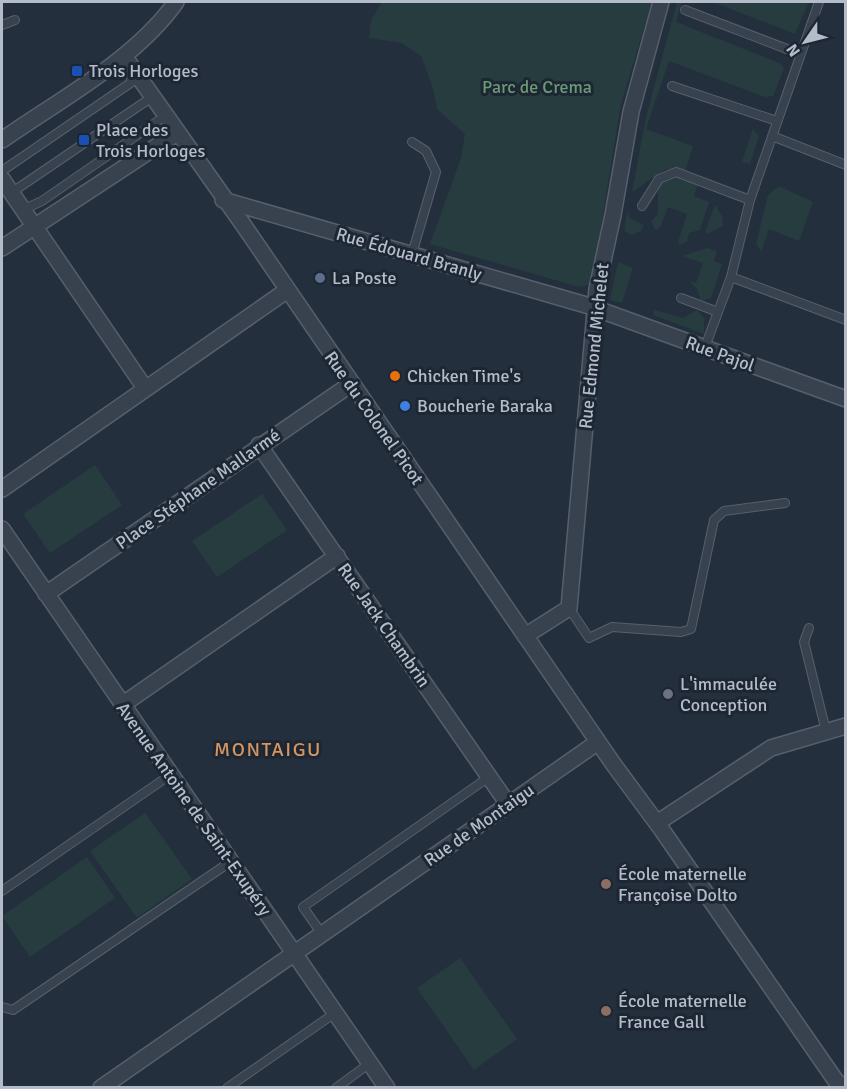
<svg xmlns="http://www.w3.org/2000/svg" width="847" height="1089" viewBox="0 0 847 1089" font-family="Signika,sans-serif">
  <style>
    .green { fill: #263c3f }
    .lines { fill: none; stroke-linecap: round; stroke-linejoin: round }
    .service-casing { stroke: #565f6c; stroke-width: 10 }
    .minor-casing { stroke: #565f6c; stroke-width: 18 }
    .service { stroke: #38414e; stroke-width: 8 }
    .minor { stroke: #38414e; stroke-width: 15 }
    .transit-dot { fill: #1a4fb4; stroke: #1d2633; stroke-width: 2 }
    .service-dot { fill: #5c6f8a; stroke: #1d2633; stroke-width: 2 }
    .food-dot { fill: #e8710a; stroke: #1d2633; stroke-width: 2 }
    .shop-dot { fill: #3f7fe0; stroke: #1d2633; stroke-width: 2 }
    .worship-dot { fill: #6b7280; stroke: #1d2633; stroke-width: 2 }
    .education-dot { fill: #8d6e63; stroke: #1d2633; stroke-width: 2 }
    .labels { text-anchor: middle; stroke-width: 6; stroke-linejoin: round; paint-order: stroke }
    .poi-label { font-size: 18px; fill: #b4bcc9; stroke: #1d2633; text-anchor: start }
    .park-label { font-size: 18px; fill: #6b9a76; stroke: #1d2633 }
    .street-label { font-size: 18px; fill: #b4bcc9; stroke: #1d2633 }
    .neighbourhood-label { font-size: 20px; letter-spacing: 1.5px; fill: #d59563; stroke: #1d2633 }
  </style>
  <rect width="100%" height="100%" fill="#242f3e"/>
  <path class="green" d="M382,2h270l-31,102 -28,172 -5,9 -9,2 -149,-43 31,-86 4,-24 -28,-25 -5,-24 -11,-29 -19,-13 -33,-5 2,-18z
    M677,2h5l-6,20 103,41 5,4 -1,4 -10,25 -8,1 -96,-36 -23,68 47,17 -7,23h-20l-34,23 14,-75z
    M713,2h96l-14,32z
    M753,129l6,7 -9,28 -8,-2z
    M676,177l22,7 -4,12 15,6 -9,28 -11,3 -2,9 -7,3 -2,-3 9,-28 -19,-7 -8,21 -5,2 -4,-9 7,-7v-28l7,-6z
    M779,186l34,16 -14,39 -30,-12 -8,23 -5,-8 12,-49z
    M715,205l7,11 1,10 -16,8 -2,-2z
    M627,211l4,8 13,6 -3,6 -9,4 -8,-4z
    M707,248l10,3 -3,10 8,3 -11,34 -10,3 -4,-12 -8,-8 7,2 7,-20 -21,-7z
    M618,262l15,6 -11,35 -12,-3z
    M654,310l29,8 14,-8 7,8v16l-51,-19z
    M95,465l27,40 -72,48 -27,-39z
    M262,494l25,36 -70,47 -25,-36z
    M145,813l47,66 -55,39 -47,-67z
    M87,857l28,41 -85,59 -28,-41z
    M460,958l57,81 -43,31 -57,-82z"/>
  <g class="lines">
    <g class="service-casing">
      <path id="service" d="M685,10l115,44
        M2,25l13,-5
        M672,86l105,35
        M772,136l74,29
        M412,142l14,9 10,21 -24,82
        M2,171l130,-89 -4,-13
        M11,193l141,-96
        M750,200l69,-198
        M642,206l17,-27 17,-7 74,28 -19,77 115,43
        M22,210l20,-9 123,-85
        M681,298l37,14 13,-35
        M708,339l10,-27
        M569,608l20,30 23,-11 69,5 10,-3 23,-109 10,-9 61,-8
        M809,628l-5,14 22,89
        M2,891l168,-116
        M322,934l-19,-27 186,-130
        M2,1007l11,3 217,-148
        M227,1088l108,-75
        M336,1088l34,-25"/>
    </g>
    <g class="minor-casing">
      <path id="minor" d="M124,56l118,167 372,542 48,65 174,251 9,7
        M2,140c57,-40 133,-80 174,-138
        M2,179l143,209
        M223,200l363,105 260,94
        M2,248l175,-115
        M259,445l249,359
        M2,489l284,-198
        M2,529l385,559
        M46,594l305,-210
        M525,636l44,-28 28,-319 16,-74 18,-103 30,-110
        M122,705l215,-149
        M657,823l114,-75 75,-22
        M101,1088l497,-346"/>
    </g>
    <use href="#service" class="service"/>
    <use href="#minor" class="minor"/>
  </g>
  <g class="transit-dot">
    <rect x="71" y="65" width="12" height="12" rx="3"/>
    <rect x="78" y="134" width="12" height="12" rx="3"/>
  </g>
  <circle class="service-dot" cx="320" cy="278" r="6"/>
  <circle class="food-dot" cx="395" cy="376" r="6"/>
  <circle class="shop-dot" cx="405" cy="406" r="6"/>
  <circle class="worship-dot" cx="668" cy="694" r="6"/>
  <g class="education-dot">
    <circle cx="606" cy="884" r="6"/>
    <circle cx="606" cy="1011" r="6"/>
  </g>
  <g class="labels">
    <g class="poi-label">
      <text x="89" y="77">Trois Horloges</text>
      <text x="96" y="136">Place des<tspan x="96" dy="21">Trois Horloges</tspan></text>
      <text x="332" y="284">La Poste</text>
      <text x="407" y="382">Chicken Time's</text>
      <text x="417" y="412">Boucherie Baraka</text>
      <text x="680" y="690">L'immaculée<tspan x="680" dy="21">Conception</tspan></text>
      <text x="618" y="880">École maternelle<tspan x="618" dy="21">Françoise Dolto</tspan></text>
      <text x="618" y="1007">École maternelle<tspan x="618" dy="21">France Gall</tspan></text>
    </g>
    <g class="park-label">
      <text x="537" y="93">Parc de Crema</text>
    </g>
    <g class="street-label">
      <text transform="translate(409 254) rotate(16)" y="6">Rue Édouard Branly</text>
      <text transform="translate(594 346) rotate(-84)" y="6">Rue Edmond Michelet</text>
      <text transform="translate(720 354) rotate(20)" y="6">Rue Pajol</text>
      <text transform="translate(374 418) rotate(55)" y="6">Rue du Colonel Picot</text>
      <text transform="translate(198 489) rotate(-35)" y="6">Place Stéphane Mallarmé</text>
      <text transform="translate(384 625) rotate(55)" y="6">Rue Jack Chambrin</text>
      <text transform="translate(194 809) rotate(55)" y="6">Avenue Antoine de Saint-Exupéry</text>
      <text transform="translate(479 825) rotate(-35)" y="6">Rue de Montaigu</text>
    </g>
    <g class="neighbourhood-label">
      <text x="268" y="756">MONTAIGU</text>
    </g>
  </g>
  <rect width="847" height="1089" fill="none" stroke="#b4bcc9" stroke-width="6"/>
  <g transform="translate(805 42) rotate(235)" stroke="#1d2633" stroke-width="4.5" paint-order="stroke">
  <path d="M0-4.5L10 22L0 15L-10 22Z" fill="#b4bcc9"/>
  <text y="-9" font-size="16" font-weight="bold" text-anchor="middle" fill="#b4bcc9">N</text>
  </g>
</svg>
